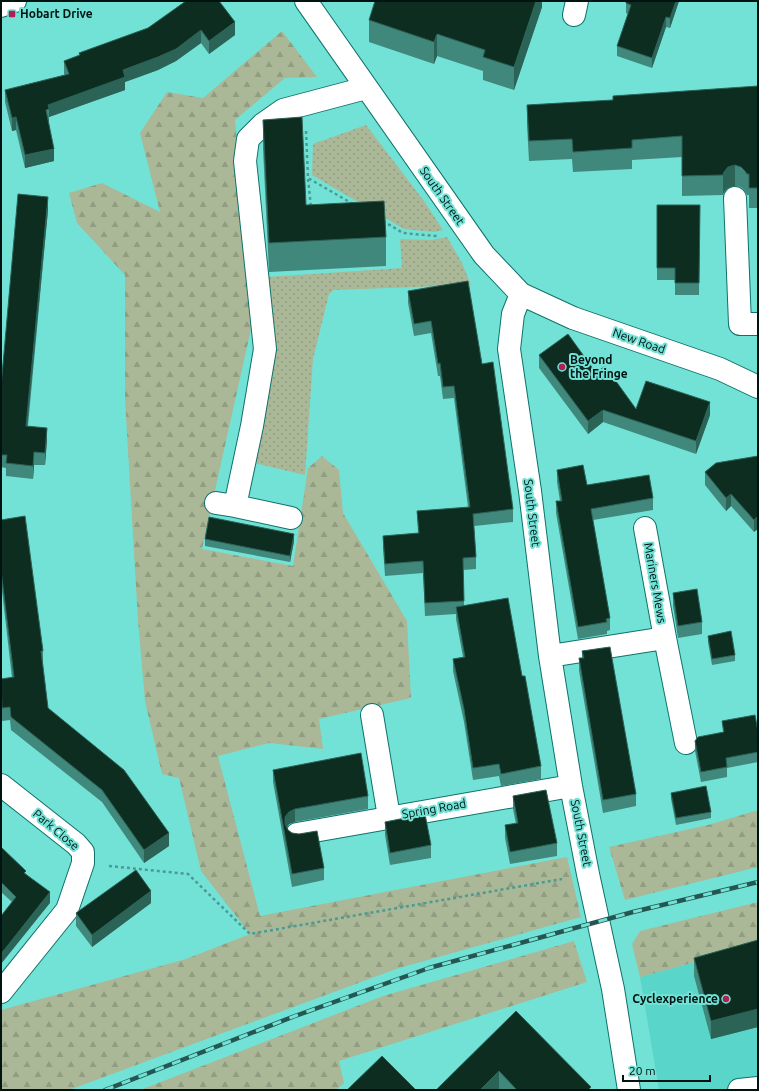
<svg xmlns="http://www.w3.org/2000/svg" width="759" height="1091" viewBox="0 0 759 1091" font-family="Ubuntu,sans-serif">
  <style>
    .built { fill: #59d6c9 }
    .grass { fill: url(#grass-dots) }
    .forest { fill: url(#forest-firs) }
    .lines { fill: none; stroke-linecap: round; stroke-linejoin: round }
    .minor-casing { stroke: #0f726a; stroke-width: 24 }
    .path { stroke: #4b9b93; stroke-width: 2.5; stroke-dasharray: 3 3; stroke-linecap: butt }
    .minor { stroke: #fff; stroke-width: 22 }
    .rail-casing { stroke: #255651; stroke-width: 4.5 }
    .rail { stroke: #72e2d6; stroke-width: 3; stroke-dasharray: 9; stroke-linecap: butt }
    .wall { fill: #40887c }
    .shaded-wall { fill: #2c6357 }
    .building { fill: #0e2d21; stroke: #2c6357 }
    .poi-dot { fill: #af1f53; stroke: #72e2d6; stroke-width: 1.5 }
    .labels { text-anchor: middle; stroke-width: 4; stroke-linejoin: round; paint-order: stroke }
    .poi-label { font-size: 12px; font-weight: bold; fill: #001311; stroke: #72e2d6; text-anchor: start }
    .street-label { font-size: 12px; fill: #001311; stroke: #72e2d6 }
  </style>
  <defs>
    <pattern id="grass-dots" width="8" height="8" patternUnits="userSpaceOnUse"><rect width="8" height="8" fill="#aab897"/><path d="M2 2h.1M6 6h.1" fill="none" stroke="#909d81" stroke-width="1.8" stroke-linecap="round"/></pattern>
    <pattern id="forest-firs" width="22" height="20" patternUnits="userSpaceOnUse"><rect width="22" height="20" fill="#aab897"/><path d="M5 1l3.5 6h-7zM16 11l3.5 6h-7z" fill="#909d81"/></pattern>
  </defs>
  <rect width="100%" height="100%" fill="#72e2d6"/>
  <path class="built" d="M758,945v145h-99l-19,-113z"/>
  <path class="grass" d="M366,125l58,76 19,29 -9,2 -30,-3 -92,-54 1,-31z
    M447,237l15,26 9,22 -137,5 -5,4 -16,65 -8,116 -51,-12 13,-186 135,-9 -2,-29 32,1z"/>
  <path class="forest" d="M282,31l35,46 -32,1 -50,42 18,200 -51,229 91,17 15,-98 14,-12 17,14 4,43 64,108 4,77 -92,21 4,30 -54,-6 -51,13 42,160 307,-59 14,60 -182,51 -330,122h-68v-80l185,-51 64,-25 -49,-63 -22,-93 -17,-4 -17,-73 -7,-80 -13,-222v-124l-48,-52 -8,-30 33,-10 58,29 -20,-79 27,-41 36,6z
    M758,810v57l-133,33 -16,-53 99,-22z
    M758,902v43l-118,32 -8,-33 8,-13z
    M574,941l13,41 -248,79 5,22 -8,7h-196l243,-94z"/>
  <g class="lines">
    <g class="minor-casing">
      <path id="minor" d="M306,1l178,254 37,39 52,24 147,51 38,18
        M1,6l14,-5
        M574,15l3,-14
        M735,198l5,126h18
        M521,294l-8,20 -4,35 21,142 20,165 21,130 17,88 25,115 16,101
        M216,503l19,3
        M291,518l-56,-12 17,-80 13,-77 -20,-188 3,-22 15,-15 20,-14 83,-22
        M645,528l20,110 21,105
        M550,656l115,-18
        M372,715l17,102
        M1,785l75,59 7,8v11l-16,47 -66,82
        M297,834l274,-48
        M739,1090l19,-2"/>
    </g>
    <path class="path" d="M306,131l2,47 45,26
      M308,179l3,28
      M383,221l20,12 32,3 4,-1
      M109,866l79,8 62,60 312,-55"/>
    <use href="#minor" class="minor"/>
    <g class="rail-casing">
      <path id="rail" d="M105,1090l190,-74 134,-48 204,-56 125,-30"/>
    </g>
    <use href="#rail" class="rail"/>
  </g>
  <path class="wall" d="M186,1l49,34 -26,19 -8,-11 -25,18 -18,9 -33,12v8l-76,27v5h-1l6,39 -29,7 -9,-38 -4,1 -7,-29v-12l60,-15 -1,-1v-13l15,-6v-2l69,-25z
    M542,1v6l-28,83 -31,-10v-9l-46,-15 -3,8 -65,-22v-22z
    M626,1h53l-9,27 -4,-1 -14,41 -35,-12v-10l11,-32 -2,-1z
    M758,86v122h-9v-13h-2l-2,-4 -4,-4 -6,-1 -7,2 -4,4 -1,3 -41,1v-39l-50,3v9l-59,3 -1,-13 -43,2 -2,-36v-20l86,-5z
    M263,120l43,85 80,32v29l-117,6 -6,-123z
    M657,205h43l-1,90h-24v-15h-18z
    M48,210l-20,216 19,14 -2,25h-11l-1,14 -27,-3v-8l-5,-1v-81z
    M408,291l74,73 31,145v13l-39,4 2,31v12l-13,1 1,35 58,71 19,90v13l-40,7 -2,-10 -26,4 -9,-58 -11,-51v-12l10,-2 -7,-38v-5l-31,2 -2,-43 -38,3 -2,-28v-12l35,-3 -1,-22 51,-4 -14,-109 -11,1 -3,-23h-2l-7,-43 -17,3 -6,-33z
    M539,355l57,18 40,36 74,6 -14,39 -93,-32 -15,12 -49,-66z
    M758,456l-4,76 -23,-26 -5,5 -21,-26v-13z
    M557,470l30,15 66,13v12l-60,10 17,98v12l-3,1v3l-29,5 -22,-126v-12h4l-3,-19z
    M1,520l42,131v12l5,45 121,138 -25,17 -42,-61 -91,-72 -1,-10 -8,1 -1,-6v-36l11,-1 -11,-96z
    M205,539l89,2 -4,21 -85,-16z
    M673,593l29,29v12l-24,4 -5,-32z
    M708,636l27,19v6l-23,4 -4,-23z
    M582,651l54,143v12l-33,7 -24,-142v-13h3z
    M722,721l36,11v30l-31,6v9l-26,5 -6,-31v-10l28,-9z
    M273,770l95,26v13l-73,13 -6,2 -2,4 1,2 36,38v12l-32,7 -19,-105z
    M671,793l40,19v6l-35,7 -5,-26z
    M513,796l44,47v13l-47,8 -5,-26v-13l11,-1 -3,-15z
    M385,822l46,23v13l-41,7 -5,-30z
    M1,847l25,27 24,29 -38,-1 -11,-10z
    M151,903l-59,44 -16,-21v-13z
    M758,940v87l-47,12 -17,-63v-18z
    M516,1011l75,79h-155z"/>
  <path class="shaded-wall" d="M536,1h6v6l-28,83v-23z
    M676,1h3l-9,27v-10z
    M666,17v10l-14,41v-10z
    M235,22v13l-26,19v-13z
    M201,30v13l-25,18 -18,9 -33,12v8l-76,27v-8l-1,-4z
    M437,34v22l-3,8v-22z
    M16,117v13l-4,1v-13z
    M54,149v12l-29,7v-13z
    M735,165v21l-7,2 -4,4 -1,3v-20l1,-3 4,-5z
    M48,197v13l-22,228v-12z
    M710,402v13l-14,39v-13z
    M603,410v12l-15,12v-13z
    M47,428v12l-2,25v-12z
    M34,452v13l-1,14v-13z
    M731,494v12l-5,5v-13z
    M758,516v13l-4,3v-12z
    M294,534v7l-4,21v-6z
    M295,809v13l-6,2 -4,5v-12l4,-5z
    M169,833v13l-25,17v-13z
    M151,891v12l-59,44v-12z
    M50,892v11l-49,61v-10z
    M758,1009v18l-47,12v-18z
    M499,1071v19h-19z"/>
  <path class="building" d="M186,1h33l16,21 -26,19 -8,-11 -25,19 -18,8 -35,13 2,7 -77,28 1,4 -3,1 8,39 -29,6 -9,-38 -4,1 -7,-28 64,-16 -5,-13 16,-6 -1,-2 69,-25z
    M375,1h161l-22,66 -31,-10 2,-7 -48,-16 -3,8 -65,-22z
    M626,1h50l-6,17 -4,-1 -14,41 -35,-12 14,-41 -5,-2z
    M758,86v102h-9v-14h-2l-2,-3 -4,-4 -6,-2 -7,2 -4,5 -1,3 -41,1v-40l-50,4v8l-59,4 -1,-13 -43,2 -2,-36 86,-5v-4z
    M302,117l4,88 78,-4 2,36 -117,6 -6,-123z
    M18,194l30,3 -22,229 21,2 -2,25 -11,-1 -1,14 -27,-3 1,-8h-6v-69l3,-33z
    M657,205h43l-1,78h-24v-15h-18z
    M468,281l14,83 11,-2 20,147 -40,5 3,43 -13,1 1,43 -39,2 -2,-42 -38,3 -2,-28 36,-3 -2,-22 53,-4 -16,-121 -11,1 -3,-24 -2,1 -7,-43 -17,3 -6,-33z
    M568,334l28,39 9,-7 31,43 10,-28 64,21 -14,39 -93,-31 -15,11 -49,-66z
    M758,456v60l-4,4 -23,-26 -5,4 -21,-26 11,-9z
    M583,465l4,20 62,-10 4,23 -62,11 19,109 -4,1 1,3 -29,5 -22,-126h6l-5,-31z
    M25,516l18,135h-2l7,57 76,62 45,63 -25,17 -42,-60 -91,-73 -1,-10 -8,1 -1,-29 13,-2 -13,-107v-50z
    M209,517l85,17 -4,22 -85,-17z
    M697,589l5,33 -24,4 -5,-33z
    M508,598l14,78h3l16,90 -40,8 -2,-10 -26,4 -9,-59 -11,-50 12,-2 -9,-50z
    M731,631l4,24 -23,4 -4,-23z
    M610,647l26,147 -33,6 -24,-142h5l-2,-7z
    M755,715l3,17v20l-32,6 1,9 -26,5 -6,-31 3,-4 26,-5 -2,-11z
    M361,753l7,43 -73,13 -6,3 -4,5v7l3,6 4,3 7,1 18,-3 7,37 -32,6 -19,-104z
    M706,786l5,26 -35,6 -5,-25z
    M546,790l11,53 -47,9 -5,-27 13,-2 -5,-27z
    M425,814l6,31 -41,8 -5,-31z
    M1,847l25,24 -2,2 26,19 -49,62v-38l15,-19 -15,-15z
    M136,870l15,21 -59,44 -16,-22z
    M758,940v69l-47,12 -17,-63z
    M516,1011l75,76 -3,3h-71l-18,-19 -19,19h-44z
    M382,1056l34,34h-69z"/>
  <g class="poi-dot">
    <rect x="8" y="10" width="8" height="8" rx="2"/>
    <circle cx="562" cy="367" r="4"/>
    <circle cx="726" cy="999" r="4"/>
  </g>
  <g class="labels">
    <g class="poi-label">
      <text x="20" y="18">Hobart Drive</text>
      <text x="570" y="364">Beyond<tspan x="570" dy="14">the Fringe</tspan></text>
      <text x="718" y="1003" text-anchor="end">Cyclexperience</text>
    </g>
    <g class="street-label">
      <text transform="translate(442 196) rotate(55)" y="4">South Street</text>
      <text transform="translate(639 341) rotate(19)" y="4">New Road</text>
      <text transform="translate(532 513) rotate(83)" y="4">South Street</text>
      <text transform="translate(655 583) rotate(80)" y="4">Mariners Mews</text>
      <text transform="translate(434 809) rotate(-10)" y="4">Spring Road</text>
      <text transform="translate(56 830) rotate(40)" y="4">Park Close</text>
      <text transform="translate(581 833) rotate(79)" y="4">South Street</text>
    </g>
  </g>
  <rect width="759" height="1091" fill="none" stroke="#001311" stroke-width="4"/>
  <path d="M623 1075v6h87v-6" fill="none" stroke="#001311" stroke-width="2"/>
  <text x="629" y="1075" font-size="12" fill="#001311" stroke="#72e2d6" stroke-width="3" paint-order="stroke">20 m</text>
</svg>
